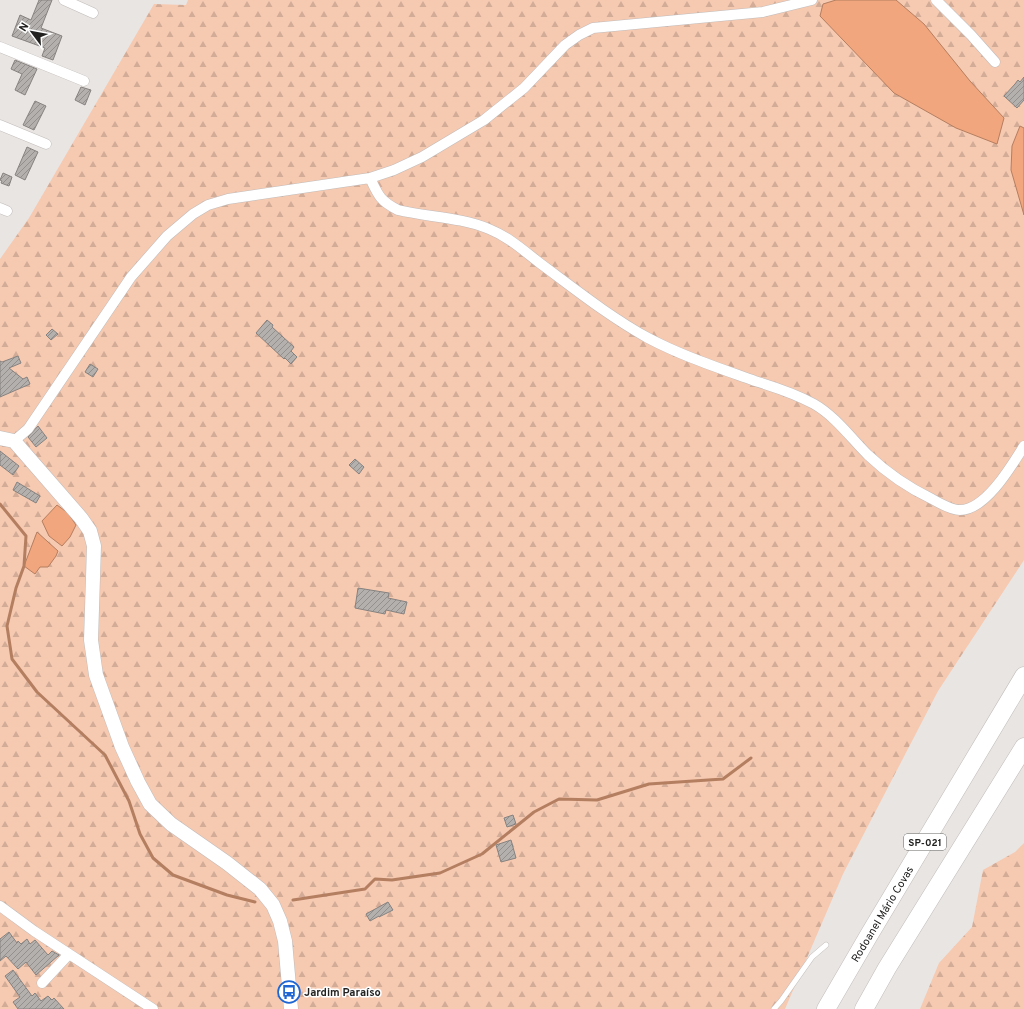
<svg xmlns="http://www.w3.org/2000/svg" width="1024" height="1009" viewBox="0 0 1024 1009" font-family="Overpass,sans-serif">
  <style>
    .forest { fill: url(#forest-firs) }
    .water { fill: #f2a67d; stroke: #b47e61 }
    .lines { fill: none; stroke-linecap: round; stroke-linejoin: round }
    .stream { stroke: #b47e61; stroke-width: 3 }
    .building { fill: url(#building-hatch); stroke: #868280 }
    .lane-casing { stroke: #c1bcba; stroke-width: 6 }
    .street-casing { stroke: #c1bcba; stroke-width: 11 }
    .secondary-casing { stroke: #c1bcba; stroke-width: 15 }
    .highway-casing { stroke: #c1bcba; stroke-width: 19 }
    .lane { stroke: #fff; stroke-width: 5 }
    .street { stroke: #fff; stroke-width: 10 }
    .secondary { stroke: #fff; stroke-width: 14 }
    .highway { stroke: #fff; stroke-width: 18 }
    .labels { text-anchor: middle; stroke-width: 3; stroke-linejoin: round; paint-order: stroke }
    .shield { fill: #fff; stroke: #646463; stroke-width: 1 }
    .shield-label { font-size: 10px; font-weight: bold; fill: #222120 }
    .street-label { font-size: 11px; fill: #222120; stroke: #fff }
    .poi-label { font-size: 11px; font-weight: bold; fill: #222120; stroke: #fff; text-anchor: start }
  </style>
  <defs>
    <pattern id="forest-firs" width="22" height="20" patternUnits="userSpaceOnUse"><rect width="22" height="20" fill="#f6c9b1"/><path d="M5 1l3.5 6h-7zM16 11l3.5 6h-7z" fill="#d3ac98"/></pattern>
    <pattern id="building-hatch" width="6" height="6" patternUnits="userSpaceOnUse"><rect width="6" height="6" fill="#b4b0ad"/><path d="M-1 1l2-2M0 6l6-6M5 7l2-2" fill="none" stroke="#928f8c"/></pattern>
  </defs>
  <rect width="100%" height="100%" fill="#e9e5e2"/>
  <path class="forest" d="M188,0h836v560l-86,131 -95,183 -58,135h-785v-750l29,-41 125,-214 32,1z
    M1024,843v166h-104l19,-46 33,-36 11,-57 32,-18z"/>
  <path class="water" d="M836,0h60l28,24 46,57 34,37 -7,26 -41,-16 -62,-35 -74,-77 3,-12z
    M1020,126l4,2v87l-13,-45 1,-24z
    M57,505l11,8 8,12 -6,12 -8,9 -13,-10 -7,-15z
    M37,532l21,19 -2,5 -8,11h-8l-5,7 -11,-8z"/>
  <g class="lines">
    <path class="stream" d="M0,504l26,32 -2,30 -8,22 -9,38 5,33 25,33 68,63 24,46 11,33 13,24 20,17 54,20 28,7
      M293,900l72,-11 10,-10 17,1 48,-7 42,-19 52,-42 25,-13 38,1 52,-16 74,-5 28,-21"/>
  </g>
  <path class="building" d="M39,0h13l-11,28 21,8 -9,24 -11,-4 3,-8 -33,-12 8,-21 11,5z
    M15,60l22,9 -12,26 -10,-5 7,-16 -11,-5z
    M1024,77v23l-7,8 -13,-12 11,-12 3,-4 2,2z
    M81,87l10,3 -6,15 -10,-5z
    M35,101l11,5 -12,24 -11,-5z
    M27,147l11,5 -13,28 -10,-5z
    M3,173l9,4 -3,9 -8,-3 1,-2 -2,-1z
    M267,320l6,5 -1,2 22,20 -3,4 6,6 -6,7 -6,-6 -1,1 -28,-26z
    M52,329l6,5 -7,6 -5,-5z
    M18,356l3,7 -12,5 14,11 4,-2 3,7 -30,13v-36l2,1z
    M90,364l8,5 -5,8 -8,-5z
    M38,426l9,12 -11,9 -8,-10z
    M0,451l19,15 -6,9 -13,-10z
    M355,459l9,8 -5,7 -10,-9z
    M17,482l23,14 -4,7 -23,-13z
    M358,588l31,5 -1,5 19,4 -3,12 -18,-4 -1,4 -30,-6z
    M513,815l3,9 -9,3 -3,-9z
    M511,840l5,18 -15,4 -5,-17z
    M388,902l5,8 -14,7v-1l-9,5 -4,-7z
    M9,932l8,11 1,-2 3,3 6,-5 3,5 5,-4 13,15 4,-4 7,4 -23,20 -10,-13 -8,7 -12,-13 -6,5v-22z
    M13,970l19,26 3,-3 6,8 7,-5 4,4 2,-2 10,11h-46l-5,-7 7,-5 -15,-21z"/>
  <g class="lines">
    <g class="lane-casing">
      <path id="lane" d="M774,1009l7,-8 31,-44 14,-12"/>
    </g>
    <g class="street-casing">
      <path id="street" d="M64,0l29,13
        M936,0l35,35 24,27
        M0,47l84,34
        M0,125l46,19
        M370,178c8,17 10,23 28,32 29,7 62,7 91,19 20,8 35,22 52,35 35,26 69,53 107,74 34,18 71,30 107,43 20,6 41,13 59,23 21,12 37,34 54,51 19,18 41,33 64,44 7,4 21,11 28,11 26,0 52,-45 64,-64
        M0,208l7,3
        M14,441l14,-12 103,-152 36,-41 26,-22 15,-9 20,-6 142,-21 24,-8 28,-13 62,-37 40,-32 41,-43 14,-10 14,-7 170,-16 49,-12
        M0,906l34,25 119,78
        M42,983l27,-29"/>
    </g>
    <g class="secondary-casing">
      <path id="secondary" d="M0,438l14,3 67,77 9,13 4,15 -3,94 5,35 26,72 16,35 12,22 21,20 56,39 33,26 13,16 7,16 5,20 6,68"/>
    </g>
    <g class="highway-casing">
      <path id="highway" d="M826,1009l43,-74 155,-259
        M864,1009l23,-41 137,-221"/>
    </g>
    <use href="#lane" class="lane"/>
    <use href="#street" class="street"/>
    <use href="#secondary" class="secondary"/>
    <use href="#highway" class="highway"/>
  </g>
  <defs>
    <g id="bus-ring" transform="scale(1.15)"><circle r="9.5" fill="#fff" stroke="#2066d2" stroke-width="1.5"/><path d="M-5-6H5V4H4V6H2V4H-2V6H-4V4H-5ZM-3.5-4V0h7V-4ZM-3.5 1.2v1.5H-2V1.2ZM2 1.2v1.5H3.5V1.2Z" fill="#2066d2"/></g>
  </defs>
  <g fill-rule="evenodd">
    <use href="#bus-ring" x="289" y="992"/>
  </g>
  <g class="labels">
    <rect class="shield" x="904" y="834" width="42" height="16" rx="3"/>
    <g class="shield-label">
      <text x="925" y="846">SP-021</text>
    </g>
    <g class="street-label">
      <text transform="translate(882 914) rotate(-59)" y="4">Rodoanel Mário Covas</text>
    </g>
    <g class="poi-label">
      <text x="304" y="996">Jardim Paraíso</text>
    </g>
  </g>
  <g transform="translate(32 32) rotate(302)" stroke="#ffffff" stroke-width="3" paint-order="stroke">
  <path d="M0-3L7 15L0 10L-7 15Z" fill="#222120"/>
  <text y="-6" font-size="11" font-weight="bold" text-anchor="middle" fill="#222120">N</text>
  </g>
</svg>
